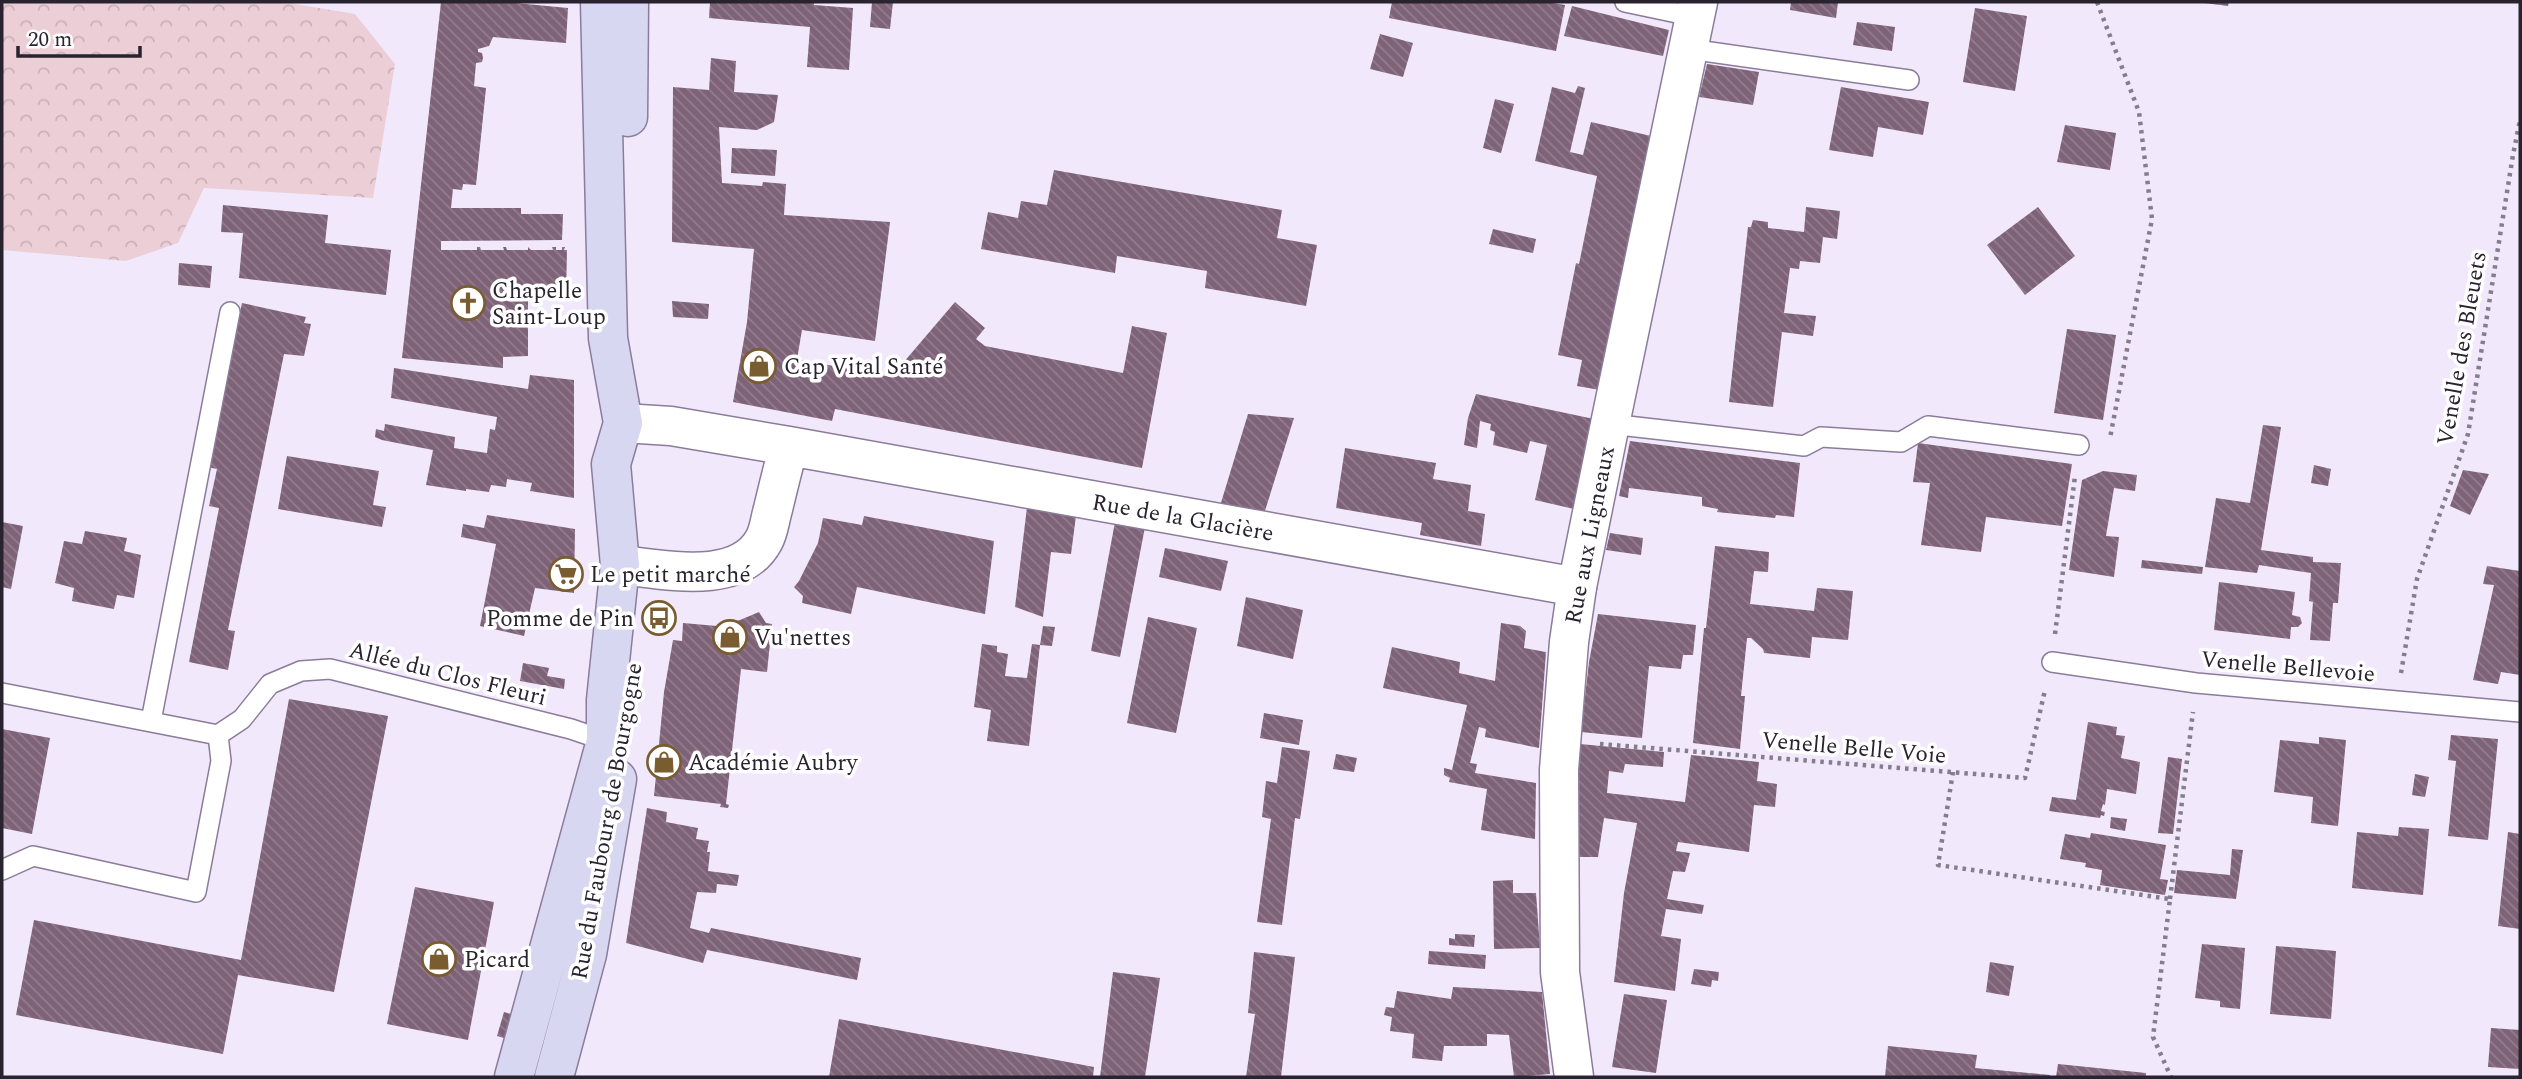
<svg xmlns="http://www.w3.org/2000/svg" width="2522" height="1079" viewBox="0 0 2522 1079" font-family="Spectral,serif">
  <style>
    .forest { fill: url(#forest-crowns) }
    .building { fill: url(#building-back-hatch) }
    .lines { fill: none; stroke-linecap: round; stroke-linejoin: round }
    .service-casing { stroke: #8b7c9a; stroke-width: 22 }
    .minor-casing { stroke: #8b7c9a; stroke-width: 41 }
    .tertiary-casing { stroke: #8b7c9a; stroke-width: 41 }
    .secondary-casing { stroke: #8b7c9a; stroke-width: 41 }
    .path { stroke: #847d8c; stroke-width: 4.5; stroke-dasharray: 3.5 5; stroke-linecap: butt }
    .service { stroke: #fff; stroke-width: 19 }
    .minor { stroke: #fff; stroke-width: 38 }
    .tertiary { stroke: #fff; stroke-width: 38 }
    .secondary { stroke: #d7d7f1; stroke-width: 38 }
    .labels { text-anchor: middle; stroke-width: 7; stroke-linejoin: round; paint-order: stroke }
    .poi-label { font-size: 23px; fill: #29232f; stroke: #fff; text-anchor: start }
    .street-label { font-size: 23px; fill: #29232f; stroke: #fff }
  </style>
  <defs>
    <pattern id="forest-crowns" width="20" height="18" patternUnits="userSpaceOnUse" patternTransform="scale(1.75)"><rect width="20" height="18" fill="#ecced6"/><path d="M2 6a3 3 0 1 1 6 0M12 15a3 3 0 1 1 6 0" fill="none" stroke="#cab1b8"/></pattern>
    <pattern id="building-back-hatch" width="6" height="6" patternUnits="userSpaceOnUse" patternTransform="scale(1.75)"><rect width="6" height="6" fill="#7e6278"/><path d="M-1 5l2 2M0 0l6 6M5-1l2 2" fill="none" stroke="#927d8e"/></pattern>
  </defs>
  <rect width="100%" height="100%" fill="#f2e8fc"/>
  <path class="forest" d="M2,2h281l72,12 40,50 -22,134 -169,-10 -26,55 -52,18 -124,-11z"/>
  <path class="building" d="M441,2h65l62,6 -2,35 -73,-6 -4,9 -11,3v3l4,1 1,5 -1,4 -6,1 -2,23 12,2 -10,97 -13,-1 -1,6 -9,-1 -2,19h70v6h42l-1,26 -121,1v9h36v-3h3l1,3h23l-1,-3h3l1,3h21v-3l3,3h22l-1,-3h4v3h6v-3h3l-1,3h3l-1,48h-38v58l-25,1v11l-101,-10z
    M710,2h104v3l39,3 -4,62 -42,-3 3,-40 -101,-9z
    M872,2h21l-3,27 -20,-2z
    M1392,2h155l18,3 -9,46 -167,-33z
    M1791,2h47l-2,16 -46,-8z
    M2204,2h25l-1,4 -24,-3z
    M1572,6l97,24 -6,26 -99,-20z
    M1975,8l52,8 -12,75 -52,-9z
    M1857,22l38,5 -3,24 -39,-6z
    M1380,34l33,9 -10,34 -33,-8z
    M711,58l25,3 -2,31 44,3 -4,27 -17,8 -38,-3 3,56 40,3 1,-4 23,2 -2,31 106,7 -15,119 -73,-11 -5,29 94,18 64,-75 30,26 -9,11 9,7 138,27 9,-47 35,7 -25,135 -307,-59 -3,12 -99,-19 14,-80 7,-73 -82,-7 1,-155 36,3z
    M1707,64l52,8 -6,33 -54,-8z
    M1578,86l7,2 -15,64 13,3 8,-33 60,14 -51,254 -23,-4 5,-26 -24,-5 18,-92 3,1 18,-88 -62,-15 17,-74 23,6z
    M1841,87l88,15 -6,33 -45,-8 -5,30 -44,-7z
    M1495,99l19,5 -13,49 -18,-5z
    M2065,125l51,8 -6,37 -53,-8z
    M732,148l45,2 -2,26 -44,-3z
    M1054,170l228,40 -5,28 40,7 -11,61 -101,-18 2,-17 -90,-15 -2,17 -134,-24 7,-37 30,6 3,-17 26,4z
    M223,205l105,10 -3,28 66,7 -5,45 -147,-17 4,-45 -22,-1z
    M1806,207l34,4 -3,28 -14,-2 -3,26 -20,-2 -1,8 -9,-1 -6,45 32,3 -3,20 -31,-4 -9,75 -44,-5 19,-175h3l2,-7 15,2v6l36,4z
    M2038,207l37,49 -50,39 -38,-50z
    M1493,229l43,10 -3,14 -44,-9z
    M179,263l33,3 -2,22 -32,-3z
    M672,301l37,3 -1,15 -35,-2z
    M242,303l64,14 -2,6 7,1 -7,32 -20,-2 -56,276 7,1 -7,39 -39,-8 30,-154 -10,-2 8,-37 -10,-2z
    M2067,329l49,6 -13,85 -49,-7z
    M394,368l134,21 2,-14 44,5v118l-44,-7 2,-8 -25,-4 -1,8 -15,-2 -2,7 -23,-3v2l-40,-6 7,-35 -51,-10 -7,-3 1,-8 8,2 1,-7 70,13 -1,11 33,5 3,-24 5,1 2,-13 -106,-19z
    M1476,394l118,25 -20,90 -39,-9 12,-55 -17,-4 -3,12 -34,-8 2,-13 -5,-2 1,-6 -11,-3 -3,27 -13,-3 4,-27z
    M1248,414l46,4 -30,96 -44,-8z
    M2263,425l18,2 -20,123 52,7v5l28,1 -3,40h-5l-3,38 -20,-1 3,-38 -4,-1 2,-28 -52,-8 -2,8 -52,-6 11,-69 34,5z
    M1630,441l170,22 -6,54 -18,-2 -1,3 -58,-6 1,-3 -16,-3v-9l-73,-9 -1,10 -9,-2z
    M1918,443l154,21 -10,62 -76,-9 -5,35 -60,-7 9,-62 -17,-1z
    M1345,448l91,15 -3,16 38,6 -3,26 17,3 -4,32 -61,-11 2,-12 -86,-15z
    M287,456l92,15 -6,34 13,2 -4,20 -104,-18z
    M2314,465l17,4 -3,17 -17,-3z
    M2463,470l26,4 -19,41 -20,-9z
    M2103,471l34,4 -2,16 -21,-3 -8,48 13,1 -5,40 -45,-7 13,-90z
    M1027,507l49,9 -5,38 -20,-2 -8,65 -28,-10z
    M487,515l88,14 -1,64 -39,-5 -11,48 -44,-10 16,-82 -35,-7 2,-13 21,4z
    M864,516l130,25 -9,73 -128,-27 -6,27 -49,-11 1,-7 -9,-9 5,-6 19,-38 5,-25 39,7z
    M2,522l21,4 -12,63 -9,-2z
    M1115,522l30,5 -25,130 -29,-6z
    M85,531l42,7 -3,13 17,4 -7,43 -17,-3 -3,14 -42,-8 2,-13 -19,-5 9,-42 18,3z
    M1610,533l33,5 -2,17 -35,-5z
    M1715,546l54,6 -1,20 -14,-1 -4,33 64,7 3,-23 36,3 -5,49 -36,-3 -2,21 -46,-5 -1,-4 -12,-11h-4l-6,58h4l-5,53 -47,-6 11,-115h2z
    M1165,548l63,13 -7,30 -62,-14z
    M2142,560l61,7 -1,7 -61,-6z
    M2487,566l33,5v104l-19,-3 -3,12 -25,-4 21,-95 -11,-1z
    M2219,582l76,10 -3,23 8,2 2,6 -4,4h-7l-1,12 -76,-9z
    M1246,597l57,13 -10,49 -56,-13z
    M657,609l7,1 -1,16 -8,-1z
    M759,612l7,11 6,1 -5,48 -26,-3 -15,135 3,1 -1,3 -8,-1 1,-3 -67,-8 10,-104 9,-52 9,1 1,-18 34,3 23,-6z
    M1598,614l98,11 -3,30h-10l-2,14 -32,-3 -7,72 -61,-6 8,-70z
    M1148,617l49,11 -21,105 -49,-10z
    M1501,623l19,3 6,5 -2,17 22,4 -7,96 -54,-11 1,-8 -7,-2 -9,36 7,1 -2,9 61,10 -1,56 -54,-9 6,-41 -38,-7 1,-4 -6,-3v-7l8,2 15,-65 -84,-17 9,-41 68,15 -1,11 36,8z
    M1043,626l12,1 -3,19 -12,-1z
    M982,644l15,2v6l11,2 -3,22 22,2 5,-34 8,1 -11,101 -42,-5 4,-31 -17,-3z
    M523,663l26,5 -2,8 18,3 -1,10 -44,-8z
    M289,699l99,17 -54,276 -96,-17 -15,79 -207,-39 18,-95 207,40z
    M1264,713l39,7 -4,25 -39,-7z
    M2088,722l29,5 -1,8 9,1 -4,22 19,4 -4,32 -29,-5 -2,16 -2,-1 -2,7 4,1 -1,4 -3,-1 -1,3 -51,-7 3,-14 24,3z
    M2,729l48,9 -18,96 -30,-6z
    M2451,735l47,4 -10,101 -40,-4 8,-75 -8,-1z
    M2319,737l27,3 -8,86 -27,-3 2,-26 -39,-5 6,-52 39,4z
    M1580,744l84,8 -1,15 -38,-3 -2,9 -14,-2 -2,22 78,9 6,-47 68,7 -2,19 20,3 -2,23 -21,-2 -5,47 -71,-10 -2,9 14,2 -5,19 -12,-1 -6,28 37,6 -2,9 -36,-5 -5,27 20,3 -6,52 -61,-9 10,-89 13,-70 -33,-5 -6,39h-21l-2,-44z
    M1282,747l28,4 -10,68 -5,-1 -13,107 -25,-3 14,-103 -9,-2 4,-36 11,2z
    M1336,754l21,4 -3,14 -21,-3z
    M2168,757l14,2 -9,75 -15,-1z
    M2415,774l14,3 -4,20 -13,-2z
    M647,808l20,4 -1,10 32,6 -2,11 13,2 -2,11h3l-2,19 31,4 -2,11 -20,-2 -1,9 -19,-1 -7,36 19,5 2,-5 150,30 -4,22 -150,-30 -4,13 -77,-20z
    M2111,817l16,2 -2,12 -15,-3z
    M2399,827l30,2 -6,66 -71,-7 5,-56 41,4z
    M2508,832l12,2v95l-22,-3z
    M2091,833l75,12 -6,34 8,1 -3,15 -65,-10 2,-15 -17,-3 1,-4 -26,-4 5,-25 25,4z
    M2232,849l11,1 -7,49 -62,-6 3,-23 53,5z
    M1513,880v13h23l4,55 -46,1 -1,-68z
    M415,887l79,15 -26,138 -81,-16z
    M1455,934l20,1 -1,12 -25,-2v-7l6,1z
    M2202,944l43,4 -5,61 -20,-2v-6l-25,-3z
    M2276,946l60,5 -5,68 -61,-5z
    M1429,951l57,4 -1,14 -57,-5z
    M1254,952l41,5 -14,120h-35l9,-63 -7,-1z
    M1990,962l24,4 -5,30 -23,-4z
    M1694,969l25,3 -1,9 -6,-1 -1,7 -20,-3z
    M1113,972l47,6 -15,99h-45z
    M1453,987l89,5 8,82 -36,3 -5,-42 -22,-1v12h-43l-2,15 -30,-3 2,-24 -24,-3 2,-14 -8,-2 2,-8 8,1 3,-17 54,8z
    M1624,994l43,6 -11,73 -44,-6z
    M504,1012l11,3 -8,24 -10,-3z
    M839,1019l255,48 -1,10h-264z
    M2491,1028l29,2v39l-32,-2z
    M1888,1046l89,9 -2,13 75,7v2h-165z
    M2058,1064l88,9v4h-90z"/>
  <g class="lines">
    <g class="service-casing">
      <path id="service" d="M1625,2l71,15
        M1689,49l220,31
        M1610,424l194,22 17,-9 80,5 27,-16 151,19
        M2052,662l144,21 324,29
        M2,693l216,42 24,-16 28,-35 31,-13 29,-2 241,60 35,12 2,4
        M151,721l79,-409
        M2,870l31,-14 163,36 25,-131 -3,-26"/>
    </g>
    <g class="minor-casing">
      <path id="minor" d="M623,423l48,3 118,20 788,141
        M620,565c43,4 119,22 144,-25 5,-9 6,-21 9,-31 5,-21 10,-42 16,-63"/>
    </g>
    <g class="tertiary-casing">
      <path id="tertiary" d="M1574,1077l-14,-105 -1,-202 10,-128 8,-55 33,-163 88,-422"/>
    </g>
    <g class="secondary-casing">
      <path id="secondary" d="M628,117l1,-115
        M514,1077l92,-336v-41l14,-135 -9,-101 12,-41 -15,-85 -8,-336
        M554,1077l33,-123 30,-175"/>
    </g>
    <path class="path" d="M2097,2l42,110 13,107 -42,219
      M2055,634l20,-158
      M2401,673l16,-94 51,-145 45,-279 7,-35
      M1600,744l425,34 20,-88
      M1953,772l-15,93 232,34 -17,138 18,40
      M2170,899l23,-187"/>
    <use href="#service" class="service"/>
    <use href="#minor" class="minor"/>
    <use href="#tertiary" class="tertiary"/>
    <use href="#secondary" class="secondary"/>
  </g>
  <defs>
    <g id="church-ring" transform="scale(1.75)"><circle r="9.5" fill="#fff" stroke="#795c30" stroke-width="1.5"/><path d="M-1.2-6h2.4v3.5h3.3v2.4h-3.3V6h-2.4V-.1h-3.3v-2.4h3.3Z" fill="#795c30"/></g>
    <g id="shop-ring" transform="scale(1.75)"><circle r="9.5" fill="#fff" stroke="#795c30" stroke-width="1.5"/><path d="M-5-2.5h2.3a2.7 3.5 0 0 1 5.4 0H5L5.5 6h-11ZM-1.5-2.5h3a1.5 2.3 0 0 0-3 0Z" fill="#795c30"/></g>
    <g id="supermarket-ring" transform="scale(1.75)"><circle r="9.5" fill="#fff" stroke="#795c30" stroke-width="1.5"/><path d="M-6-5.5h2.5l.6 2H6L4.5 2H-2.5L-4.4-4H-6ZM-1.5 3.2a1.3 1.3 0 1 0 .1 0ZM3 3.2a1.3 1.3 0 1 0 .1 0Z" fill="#795c30"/></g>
    <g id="bus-ring" transform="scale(1.75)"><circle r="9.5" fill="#fff" stroke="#795c30" stroke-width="1.5"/><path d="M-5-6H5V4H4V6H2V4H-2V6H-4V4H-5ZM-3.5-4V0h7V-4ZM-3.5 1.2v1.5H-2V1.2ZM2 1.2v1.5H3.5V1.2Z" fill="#795c30"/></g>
  </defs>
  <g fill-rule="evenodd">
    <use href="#church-ring" x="468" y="303"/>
    <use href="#shop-ring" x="759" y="366"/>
    <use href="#supermarket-ring" x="566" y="574"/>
    <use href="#bus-ring" x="659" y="618"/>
    <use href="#shop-ring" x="730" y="637"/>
    <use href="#shop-ring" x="664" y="762"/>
    <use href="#shop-ring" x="439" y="959"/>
  </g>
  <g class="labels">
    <g class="poi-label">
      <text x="492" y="298">Chapelle<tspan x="492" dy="26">Saint-Loup</tspan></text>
      <text x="784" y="374">Cap Vital Santé</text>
      <text x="590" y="582">Le petit marché</text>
      <text x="634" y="626" text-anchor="end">Pomme de Pin</text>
      <text x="754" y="645">Vu'nettes</text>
      <text x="688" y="770">Académie Aubry</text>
      <text x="464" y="967">Picard</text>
    </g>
    <g class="street-label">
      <text transform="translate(2461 348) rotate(-80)" y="8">Venelle des Bleuets</text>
      <text transform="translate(1183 517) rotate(10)" y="8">Rue de la Glacière</text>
      <text transform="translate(1589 535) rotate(-79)" y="8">Rue aux Ligneaux</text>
      <text transform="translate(2288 666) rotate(5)" y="8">Venelle Bellevoie</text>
      <text transform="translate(448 673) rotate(14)" y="8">Allée du Clos Fleuri</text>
      <text transform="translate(1854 747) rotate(5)" y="8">Venelle Belle Voie</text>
      <text transform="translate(606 821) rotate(-80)" y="8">Rue du Faubourg de Bourgogne</text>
    </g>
  </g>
  <rect width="2522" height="1079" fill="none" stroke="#29232f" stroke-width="7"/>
  <path d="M18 46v10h122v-10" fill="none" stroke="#29232f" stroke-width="3.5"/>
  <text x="28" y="46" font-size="21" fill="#29232f" stroke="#ffffff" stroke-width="5" paint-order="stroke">20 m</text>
</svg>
